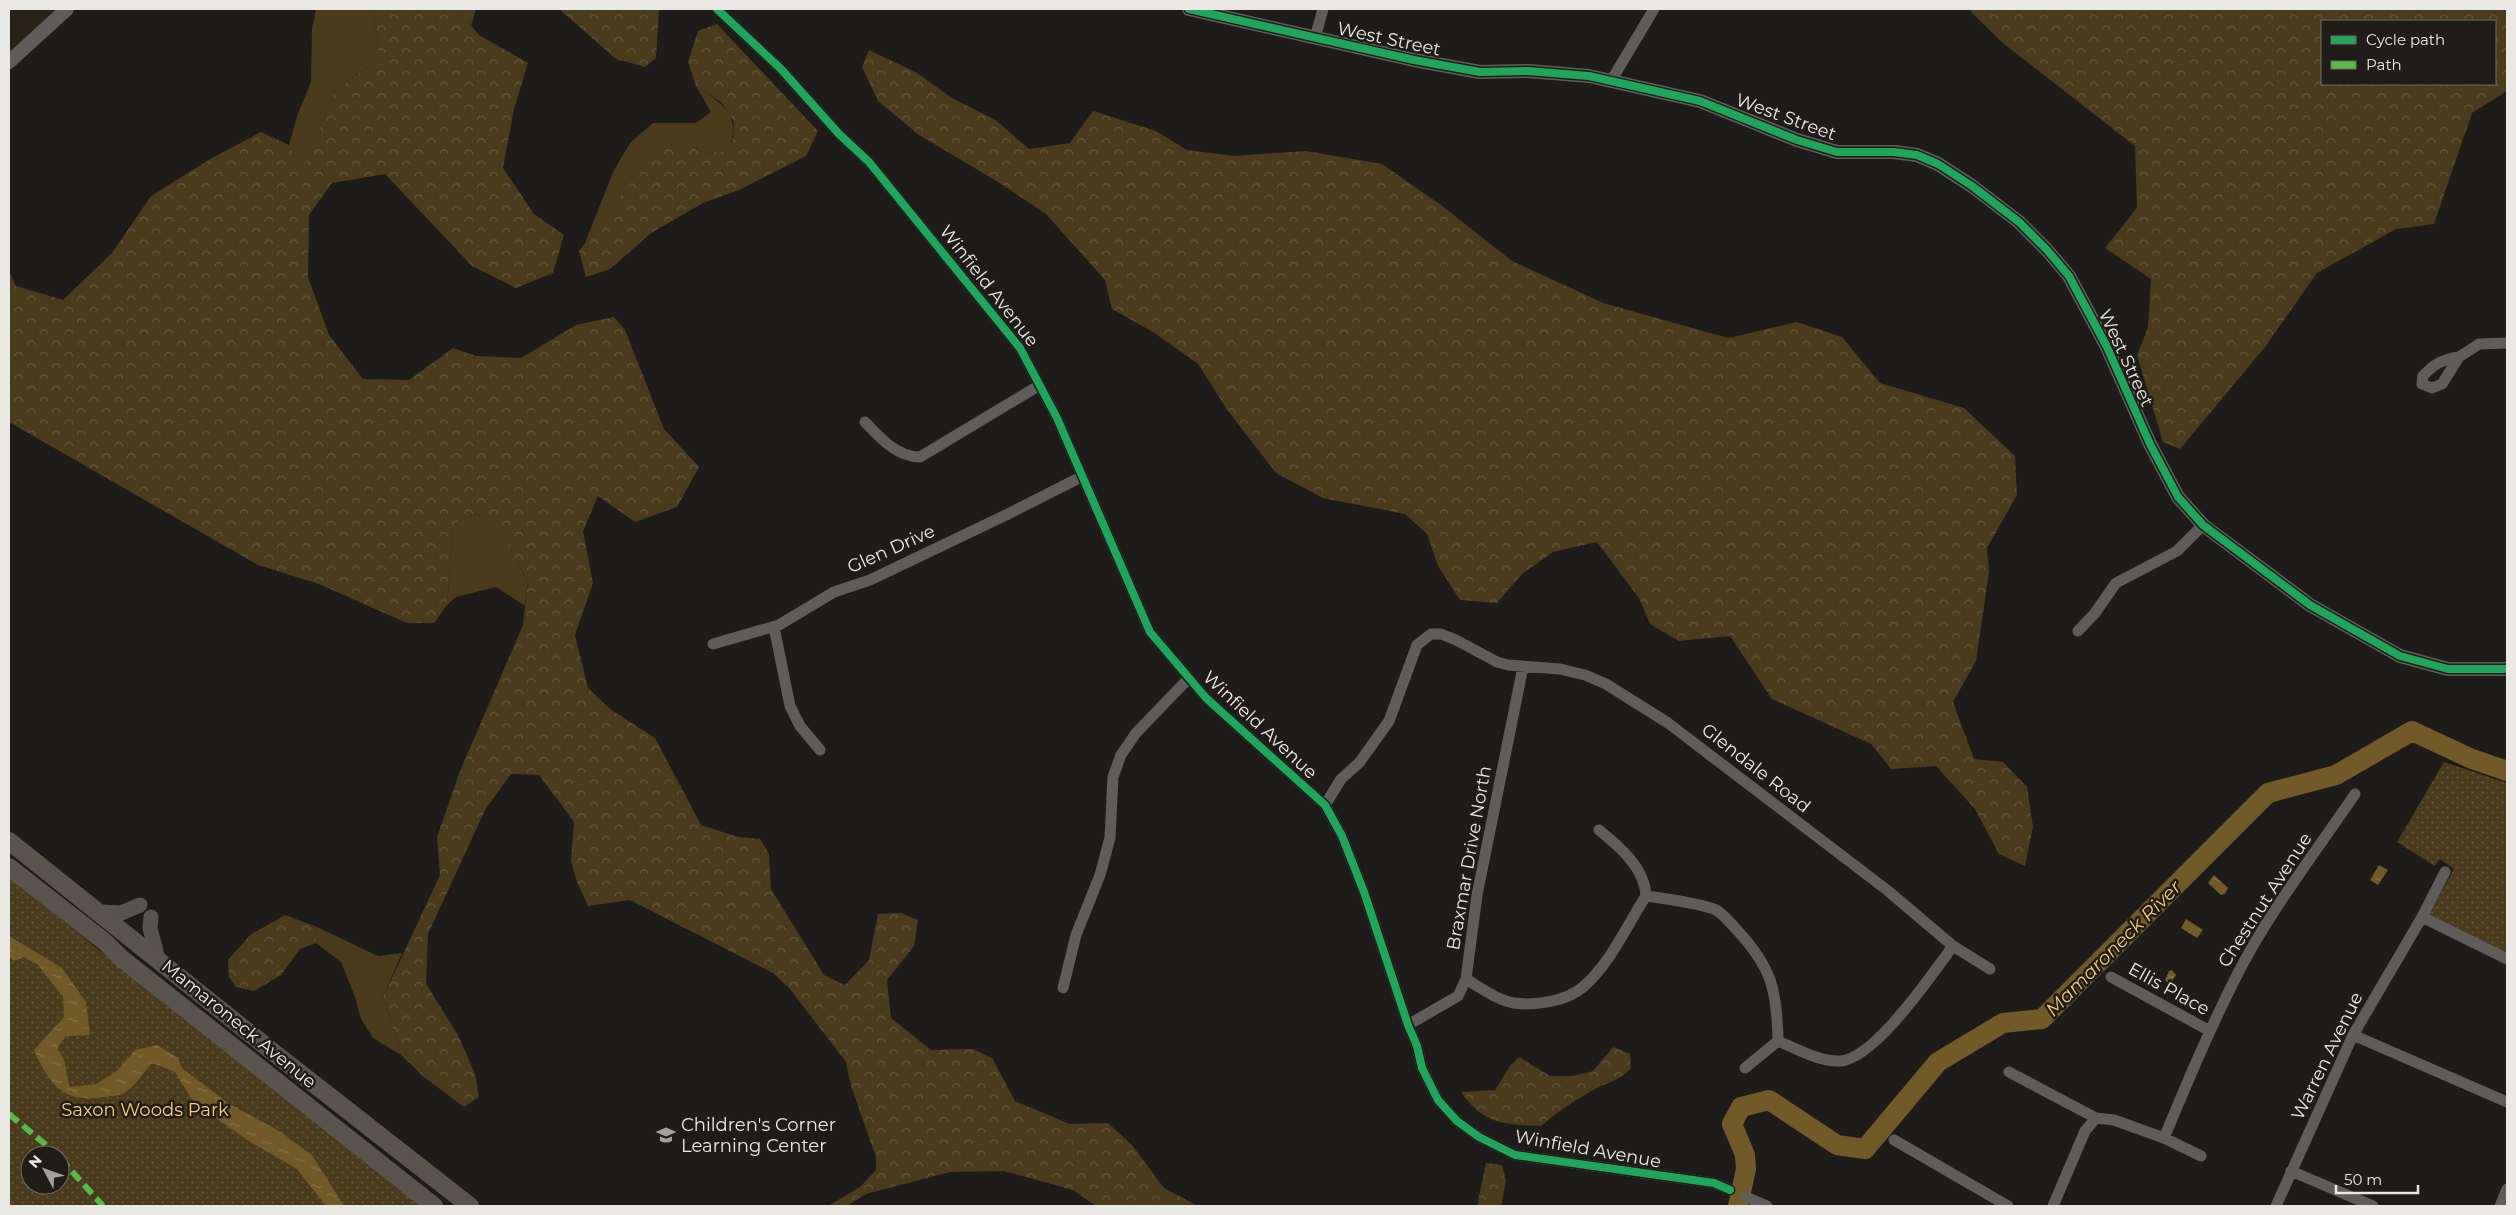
<svg xmlns="http://www.w3.org/2000/svg" width="2516" height="1215" viewBox="0 0 2516 1215" font-family="Montserrat,sans-serif">
  <style>
    .built { fill: #282218 }
    .grass { fill: #493b1c }
    .forest { fill: url(#forest-crowns); fill-rule: evenodd }
    .park { fill: url(#park-dots); fill-rule: evenodd }
    .water { fill: url(#water-ripples) }
    .lines { fill: none; stroke-linecap: round; stroke-linejoin: round }
    .river { stroke: #715a27; stroke-width: 20 }
    .minor { stroke: #5f5d5b; stroke-width: 11 }
    .tertiary { stroke: #5f5d5b; stroke-width: 14 }
    .secondary { stroke: #575450; stroke-width: 15 }
    .primary { stroke: #59554e; stroke-width: 18 }
    .quiet { stroke: #58b947; stroke-width: 6; stroke-dasharray: 12 6; stroke-linecap: butt }
    .cycleway-casing { stroke: #201d18; stroke-width: 11 }
    .cycleway { stroke: #20a55d; stroke-width: 8 }
    .labels { text-anchor: middle; stroke-width: 5; stroke-linejoin: round; paint-order: stroke }
    .street-label { font-size: 18px; fill: #eae8e4; stroke: #201d18 }
    .park-label { font-size: 18px; fill: #f4ce7b; stroke: #201d18 }
    .poi-label { font-size: 18px; fill: #eae8e4; stroke: #201d18; text-anchor: start }
    .water-label { font-size: 19px; font-style: italic; fill: #f0c977; stroke: #201d18 }
  </style>
  <defs>
    <pattern id="forest-crowns" width="20" height="18" patternUnits="userSpaceOnUse" patternTransform="scale(1.25)"><rect width="20" height="18" fill="#493b1c"/><path d="M2 6a3 3 0 1 1 6 0M12 15a3 3 0 1 1 6 0" fill="none" stroke="#63573d"/></pattern>
    <pattern id="park-dots" width="8" height="8" patternUnits="userSpaceOnUse" patternTransform="scale(1.25)"><rect width="8" height="8" fill="#493b1c"/><path d="M2 2h.1M6 6h.1" fill="none" stroke="#63573d" stroke-width="1.8" stroke-linecap="round"/></pattern>
    <pattern id="water-ripples" width="26" height="14" patternUnits="userSpaceOnUse" patternTransform="scale(1.25)"><rect width="26" height="14" fill="#715a27"/><path d="M2 4q2-2 4 0t4 0M15 11q2-2 4 0t4 0" fill="none" stroke="#857246"/></pattern>
  </defs>
  <rect width="100%" height="100%" fill="#1e1c1a"/>
  <path class="built" d="M9,9h52l-52,46z"/>
  <path class="grass" d="M316,9h58l5,49 -44,33 -33,81 -13,-27 8,-29 14,-34 1,-54z
    M458,9h18l-5,17z
    M696,86c27,18 48,30 31,66l-22,1 -19,-11 -78,73 -23,28 29,-73 16,-27 23,-20h43l15,-11z
    M476,513l30,27 22,42 -3,24 -29,-19 -40,10 -9,8 6,-80z
    M317,927l61,29 24,-3 -19,44 18,58 -28,-17 -12,-19 -6,-22 -14,-35 -25,-19z"/>
  <path class="forest" d="M374,9h84l21,26 49,28 -14,46 -11,59 31,46 30,21 -11,38 -37,15 -44,-22 -87,-92 -53,9 -23,32 -1,62 21,58 34,44 46,1 44,-32 23,8 45,2 55,-33 38,-8 11,13 39,99 35,38 -22,40 -42,15 -37,-26 -15,35 10,52 -18,52 13,53 22,21 45,29 46,87 37,12 22,2 9,15 2,35 53,86 21,10 24,-25 9,-46 23,-1 17,7 -4,26 -27,34 4,38 40,32 42,-1 19,9 23,43 55,23 38,-1 24,22 32,43 34,18h-102l-23,-16 -69,-19 -54,1 -84,22 -19,12h-19l32,-19 16,-17v-13l-25,-71 -5,-24 -56,-73 -17,-16 -143,-73 -42,6 -11,-24 -6,-21 3,-39 -35,-47 -28,-1 -26,36 -57,124 -2,50 32,51 17,39 4,23 -15,10 -40,-30 -23,-22 -18,-58 57,-122 -3,-38 23,-66 63,-146 5,-43 -22,-42 -30,-27 -23,12 -6,80 -13,18h-27l-88,-39 -61,-19 -249,-143v-151l7,15 47,14 49,-47 39,-57 61,-38 49,-26 28,13 13,26 33,-80 44,-33z
    M559,9h100l-3,49 -11,9 -29,-8z
    M1971,9h536v82l-35,22 -38,111 -38,5 -79,44 -52,74 -85,102 -17,-7 -26,-87 11,-27 3,-49 -46,-31 32,-40 -2,-62 -131,-102 -33,-32zM2322,21h173v63h-173z
    M717,24l101,107 -12,25 -67,34 -36,13 -52,30 -41,36 -24,8 -7,-26 82,-107 25,-2 19,11 22,-2 6,-13 1,-16 -13,-20 -25,-16 -8,-24 10,-31z
    M869,50l48,23 35,25 45,23 32,28 41,-6 23,-32 63,20 31,19 47,6 72,-5 76,13 59,41 71,56 91,42 125,35 69,-16 45,15 38,46 84,25 51,48 2,39 -30,53 2,24 -13,89 -23,41 21,57 29,3 24,25 6,40 -8,39 -26,-12 -24,-45 -39,-43 -45,3 -20,-25 -99,-45 -42,-63 -51,5 -29,-17 -11,-26 -42,-56 -44,10 -31,22 -25,29 -37,-3 -22,-34 -11,-32 -22,-20 -82,-16 -47,-25 -48,-62 -30,-47 -45,-32 -41,-23 -7,-29 -59,-66 -48,-32 -79,-47 -41,-34 -16,-34z
    M285,915l32,12 -1,16 -16,6 -19,26 -27,16 -18,-4 -7,-10 -1,-17 22,-25z
    M1613,1047l17,7 1,14c-9,11 -19,13 -32,19 -21,11 -41,24 -58,39 -37,-2 -57,-1 -80,-34l34,-2 15,-24 9,-9 31,19h23l20,-5z
    M1486,1163l16,2 4,16 -5,25h-24z"/>
  <path class="park" d="M2444,762l63,21v171l-79,-38 26,-47 -14,-10 -5,7 -38,-24z
    M9,876l158,130 253,200h-411zM30,1155h30v30h-30z"/>
  <path class="water" d="M2379,865l9,5 -10,15 -8,-5z
    M2214,875l14,13 -3,6 -4,1 -13,-12z
    M2186,919l17,11 -6,8 -16,-10z
    M9,936l53,32 24,34 4,33 -24,1 -9,12c12,17 7,20 13,39l26,-3 21,-13 18,-21 22,-5 21,13 4,10 49,37 48,26 33,24 32,51h-18l-29,-37 -48,-28 -55,-38 -19,-31 -23,-9c-8,9 -16,22 -26,29 -5,4 -16,4 -22,5 -40,7 -55,-13 -70,-47l30,-33 -1,-20 -25,-32 -14,-8 -10,4 -5,-5z
    M2172,970l4,5 -7,10 -4,-5 4,-9z"/>
  <g class="lines">
    <path class="river" d="M1738,1206l8,-37 -1,-14 -13,-31 9,-17 28,-7 68,45 28,4 73,-87 65,-39 39,-4 226,-226 68,-18 76,-44 60,28 35,12"/>
    <path class="minor" d="M717,9l64,60 58,65 30,28 151,186 37,70 93,214 56,66 119,107 17,31 22,56 44,133 9,21 5,22 16,32 19,21 22,16 36,18 199,28 16,7
      M1315,38l8,-29
      M1611,81l43,-72
      M2459,357l-17,27 -10,4 -10,-4 1,-8c11,-12 20,-17 36,-19z
      M2459,357l20,-13 28,-1
      M865,422c15,16 32,35 55,35l120,-72
      M774,627l16,79 10,20 20,24
      M2078,631l17,-18 21,-30 61,-32 26,-26
      M713,644l66,-19 55,-33 36,-12 136,-65 75,-38
      M1325,805l16,-26 18,-16 30,-42 28,-76 14,-11h10l15,6 41,22 11,3 52,4 25,6 21,9 62,39 219,167 66,56 37,23
      M1599,830c20,16 46,38 47,66
      M2422,917l85,42
      M2111,977l99,54
      M1466,979c15,9 31,21 48,24 21,3 53,-2 69,-16 27,-23 44,-62 63,-91 22,3 46,6 68,13 8,3 17,15 23,21 35,38 40,60 41,111 19,8 42,21 62,20 35,-2 92,-87 113,-115
      M1063,988l13,-53 24,-60 10,-37 3,-61 8,-22 15,-22 53,-55
      M1408,1025l50,-29 8,-17 11,-84 46,-228
      M2353,1035l154,67
      M1745,1068l33,-27
      M2009,1072l87,46 18,2 50,18 37,18
      M2164,1138c23,-55 46,-110 73,-163 32,-63 78,-122 118,-181
      M1894,1140l114,66
      M2291,1171l82,35
      M1746,1197l21,9
      M2053,1206l32,-75 11,-13
      M2276,1206l77,-171 69,-118 23,-45
      M2500,1206l7,-17"/>
    <path class="tertiary" d="M1189,9l225,51 66,12 48,-1 61,5 111,25 97,39 40,12h57l23,3 21,9 34,22 47,36 28,28 22,26 38,71 43,97 28,53 25,28 107,80 90,51 48,13h59
      M9,62l58,-53"/>
    <path class="secondary" d="M100,912l21,1 19,-8
      M151,917l-1,11 8,31"/>
    <path class="primary" d="M9,841l264,211 197,154
      M9,867l96,75 16,16 313,248"/>
    <path class="quiet" d="M9,1114l49,41
      M60,1158l43,48"/>
    <g class="cycleway-casing">
      <path id="cycleway" d="M717,9l64,60 58,65 30,28 151,186 37,70 93,214 56,66 119,107 17,31 22,56 44,133 9,21 5,22 16,32 19,21 22,16 36,18 199,28 16,7
        M1189,9l225,51 66,12 48,-1 61,5 111,25 97,39 40,12h57l23,3 21,9 34,22 47,36 28,28 22,26 38,71 43,97 28,53 25,28 107,80 90,51 48,13h59"/>
    </g>
    <use href="#cycleway" class="cycleway"/>
  </g>
  <defs>
    <g id="school-bare" transform="scale(1.5)"><path d="M0-5L7-2L0 1L-7-2ZM-4 1L0 2.5L4 1V4Q0 6-4 4Z" fill="#a3a19d" stroke="#201d18" stroke-width="2.5" paint-order="stroke"/></g>
  </defs>
  <g fill-rule="evenodd">
    <use href="#school-bare" x="666" y="1135"/>
  </g>
  <g class="labels">
    <g class="street-label">
      <text transform="translate(1389 39) rotate(12)" y="6">West Street</text>
      <text transform="translate(1786 117) rotate(20)" y="6">West Street</text>
      <text transform="translate(989 286) rotate(52)" y="6">Winfield Avenue</text>
      <text transform="translate(2126 358) rotate(65)" y="6">West Street</text>
      <text transform="translate(891 549) rotate(-24)" y="6">Glen Drive</text>
      <text transform="translate(1260 725) rotate(43)" y="6">Winfield Avenue</text>
      <text transform="translate(1756 768) rotate(38)" y="6">Glendale Road</text>
      <text transform="translate(1469 858) rotate(-80)" y="6">Braxmar Drive North</text>
      <text transform="translate(2265 900) rotate(-57)" y="6">Chestnut Avenue</text>
      <text transform="translate(2169 989) rotate(29)" y="6">Ellis Place</text>
      <text transform="translate(239 1024) rotate(39)" y="6">Mamaroneck Avenue</text>
      <text transform="translate(2327 1056) rotate(-64)" y="6">Warren Avenue</text>
      <text transform="translate(1588 1149) rotate(10)" y="6">Winfield Avenue</text>
    </g>
    <g class="park-label">
      <text x="145" y="1116">Saxon Woods Park</text>
    </g>
    <g class="poi-label">
      <text x="681" y="1131">Children's Corner<tspan x="681" dy="21">Learning Center</tspan></text>
    </g>
    <g class="water-label">
      <text transform="translate(2113 948) rotate(-45)" y="7">Mamaroneck River</text>
    </g>
  </g>
  <rect width="2516" height="1215" fill="none" stroke="#eae8e4" stroke-width="20"/>
  <rect x="2321" y="20" width="175" height="65" fill="#201d18" stroke="#716e6a"/>
  <rect x="2331" y="36" width="25" height="8" fill="#20a55d" stroke="#716e6a"/>
  <text x="2366" y="45" font-size="15" fill="#eae8e4">Cycle path</text>
  <rect x="2331" y="61" width="25" height="8" fill="#58b947" stroke="#716e6a"/>
  <text x="2366" y="70" font-size="15" fill="#eae8e4">Path</text>
  <g transform="translate(45 1170) rotate(311)"><circle r="24" fill="#201d18" stroke="#716e6a"/>
  <path d="M0-4L9 19L0 12L-9 19Z" fill="#a3a19d"/>
  <text y="-8" font-size="14" font-weight="bold" text-anchor="middle" fill="#eae8e4">N</text>
  </g>
  <path d="M2336 1185v8h82v-8" fill="none" stroke="#eae8e4" stroke-width="2.5"/>
  <text x="2344" y="1185" font-size="15" fill="#eae8e4" stroke="#201d18" stroke-width="4" paint-order="stroke">50 m</text>
</svg>
